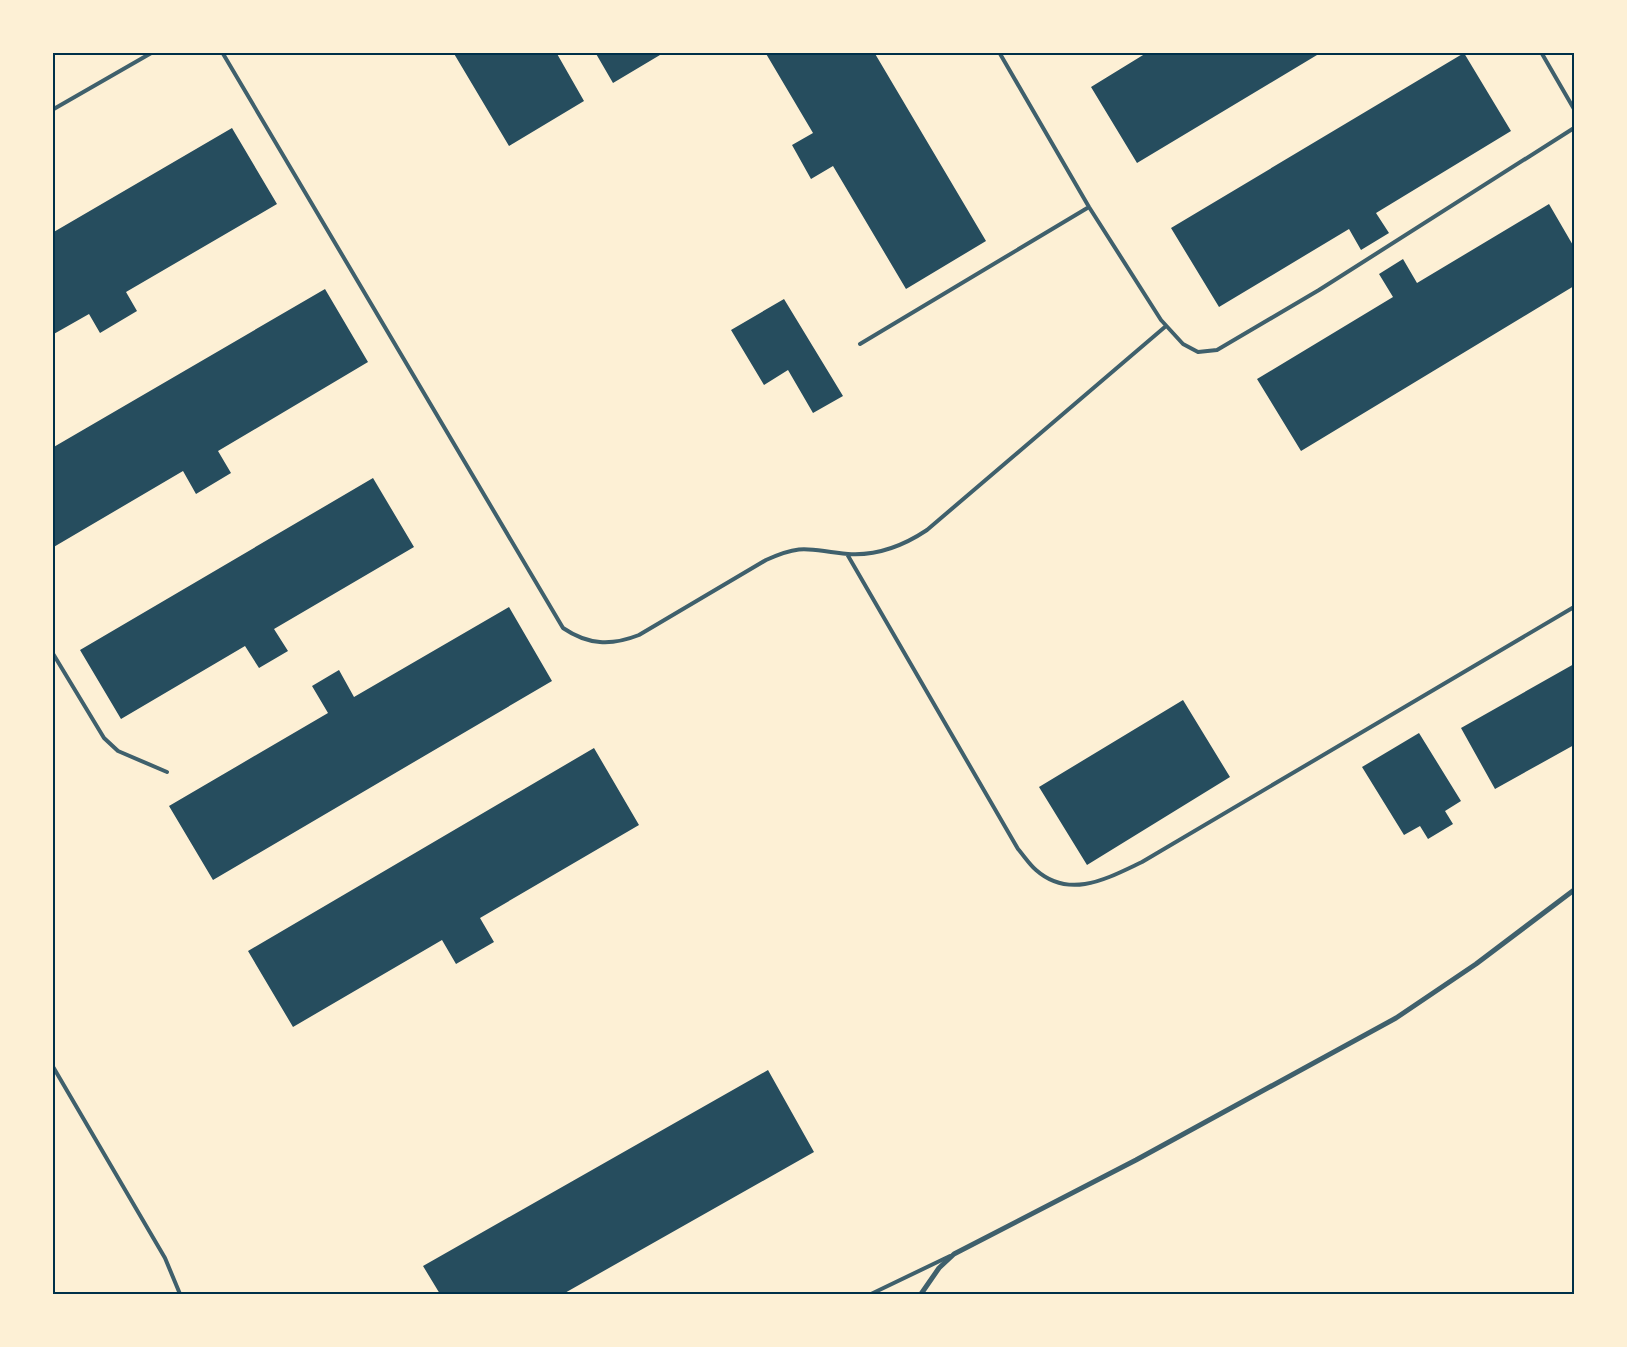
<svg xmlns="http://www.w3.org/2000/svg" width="1627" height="1347" viewBox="0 0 1627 1347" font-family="'Roboto Condensed',sans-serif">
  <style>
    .building { fill: #264d5e }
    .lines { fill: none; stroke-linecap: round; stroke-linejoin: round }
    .service { stroke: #3f606c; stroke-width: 4 }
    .minor { stroke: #3f606c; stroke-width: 5 }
    .neatline { fill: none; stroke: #003049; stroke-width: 2 }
  </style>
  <rect width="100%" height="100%" fill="#fdf0d5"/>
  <path class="building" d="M453,52h103l28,49 -75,45z
    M595,52h70l-52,31z
    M765,52h109l112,189 -80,48 -73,-123 -22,13 -19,-34 21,-12z
    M1148,52h174l-185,111 -46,-76z
    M1464,53l47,78 -135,82 13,20 -28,17 -12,-21 -130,78 -48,-79z
    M232,128l45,76 -151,88 11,19 -37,22 -11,-19 -37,21v-102z
    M1549,204l25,43v39l-273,165 -44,-72 136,-82 -14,-23 24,-15 14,24z
    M325,289l43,73 -150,89 13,22 -35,21 -13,-23 -131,77v-100z
    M784,299l59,97 -30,17 -25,-43 -24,15 -33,-55z
    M373,478l41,69 -140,82 14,22 -29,17 -14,-22 -124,73 -41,-69z
    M509,607l43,74 -339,199 -44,-74 159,-93 -16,-27 27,-16 15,27z
    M1574,664v81l-79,44 -34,-61z
    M1183,700l47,77 -143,88 -48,-78z
    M1419,733l42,68 -16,10 8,13 -25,15 -8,-13 -16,9 -42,-68z
    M594,748l45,77 -159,93 14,24 -38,22 -14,-24 -149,87 -45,-76z
    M768,1070l46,82 -251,142h-123l-17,-28z"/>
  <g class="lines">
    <path class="service" d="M222,52l341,576c25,17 48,18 76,7l127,-75c39,-18 44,-9 82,-6 29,2 55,-8 79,-24l239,-204
      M999,52l90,155 72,113 22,24 15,8 19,-2 102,-60 255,-162
      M1541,52l33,57
      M52,110l101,-58
      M860,344l229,-137
      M847,554l171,295c6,7 12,16 18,21 34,30 72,8 106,-8l432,-255
      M52,652l52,86 14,13 49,21
      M52,1065l113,193 15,36
      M871,1294l79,-38"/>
    <path class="minor" d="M921,1294l18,-26 15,-14 182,-94 260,-142 80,-54 98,-74"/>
  </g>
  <rect width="1627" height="1347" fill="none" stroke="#fdf0d5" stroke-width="108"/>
  <rect x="54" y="54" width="1519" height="1239" class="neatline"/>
</svg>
